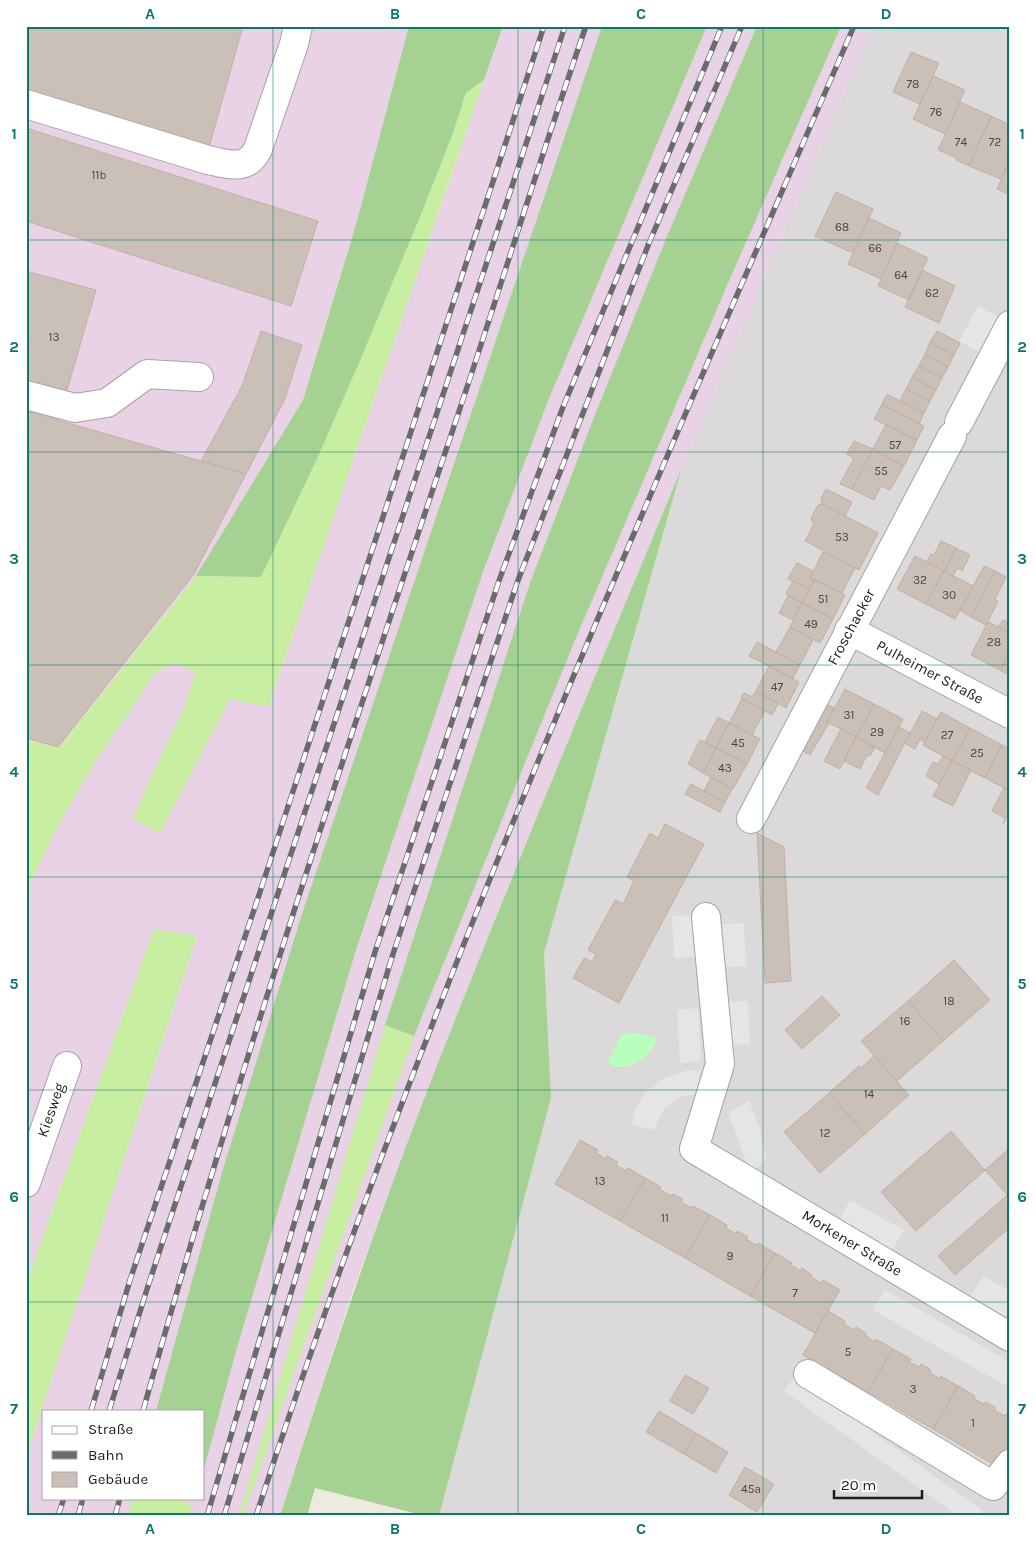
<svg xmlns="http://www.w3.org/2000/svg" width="1036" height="1542" viewBox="0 0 1036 1542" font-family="Karla,sans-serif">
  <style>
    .residential { fill: #dbd9d9 }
    .industrial { fill: #e9d2e5; fill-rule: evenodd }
    .grass { fill: #c8efa1 }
    .forest { fill: #a5d292 }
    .park { fill: #b9febd }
    .parking { fill: #e5e5e5 }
    .building { fill: #cbc0b7; stroke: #c2b0a2 }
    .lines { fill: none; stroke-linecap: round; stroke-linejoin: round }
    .minor-casing { stroke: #a4a4a4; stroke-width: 30 }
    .minor { stroke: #fff; stroke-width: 28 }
    .rail-casing { stroke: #6b6b6b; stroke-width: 5.5 }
    .rail { stroke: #fff; stroke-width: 4; stroke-dasharray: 11; stroke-linecap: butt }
    .grid { fill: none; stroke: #0f766e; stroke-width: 1; stroke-opacity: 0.55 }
    .labels { text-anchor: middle; stroke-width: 4; stroke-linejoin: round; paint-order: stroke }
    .number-label { font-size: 12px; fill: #484644 }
    .street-label { font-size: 15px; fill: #1d1d1d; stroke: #fff }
    .neatline { fill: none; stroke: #0f766e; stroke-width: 2 }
    .grid-label { font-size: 16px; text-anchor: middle; font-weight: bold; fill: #0f766e }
  </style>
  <rect width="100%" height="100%" fill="#efeae1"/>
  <path class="residential" d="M873,26h137v1490h-571l112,-418 -7,-145 138,-486z"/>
  <path class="industrial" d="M26,26h383l-54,202 -52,172 -107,176 -137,172 -33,-8z
    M503,26h370l-191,441 -169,407 -90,227 -71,192 -72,223h-254v-59l171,-521 -43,-7 -128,355v-392l29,-61 39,-68 46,-67 13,-22 22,-11 21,8 -13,39 -50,109 26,14 71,-134 38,8zM44,1411h160v87h-160z"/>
  <path class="grass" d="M484,80l-216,627 -38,-8 -70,134 -27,-14 17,-40 33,-69 13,-38 -21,-9 -22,11 -13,22 -46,67 -39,68 -29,61v-152l33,8 137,-172 65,1 56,-118 42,-96 61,-146 32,-81 14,-43z
    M154,929l43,7 -171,521v-173z
    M385,1025l29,11 -171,480h-4z
    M132,1498h52l9,11 -2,7h-63z"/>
  <path class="forest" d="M409,26h94l-19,54 -18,13 -14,43 -32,81 -61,146 -42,96 -56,118 -65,-1 107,-176 52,-172z
    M602,26h105l-159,375 -64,168 -128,381 -120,401 -32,118v-58h-48l67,-242 79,-255z
    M757,26h84l-112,255 -154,359 -161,396 -29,-11 145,-442 63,-163 75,-186z
    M682,467l-138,486 7,145 -112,418h-13l-111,-28 -8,28h-27c45,-140 91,-280 144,-417 82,-212 171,-422 258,-632z"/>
  <path class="park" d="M638,1033l20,5c-3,6 -6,12 -11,17 -8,9 -29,18 -39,7l12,-26 4,-2z"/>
  <path class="parking" d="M978,306l20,11 -19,35 -20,-11z
    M693,915l3,42 -22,1 -2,-42z
    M744,923l2,43 -22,1 -2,-43z
    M748,1001l2,43 -21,1 -3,-43z
    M698,1008l3,53 -21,2 -3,-53z
    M688,1070l12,1 -2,24h-9l-11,3 -8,6 -8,8 -8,18 -22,-5 2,-11 5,-12 7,-10 17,-13z
    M749,1101l10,25 8,33 -16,15 -23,-61z
    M850,1200l54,30 -13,22 -53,-30z
    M983,1276l27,15v29l-40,-23z
    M885,1290l125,72v26l-137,-78z
    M795,1376l188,135 -3,5h-22l-174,-125z"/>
  <path class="building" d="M26,26h217l-35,125 -182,-58z
    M911,52l28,11 -19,41 -27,-12z
    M933,76l32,14 -20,44 -32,-15z
    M960,102l31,14 -22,50 -13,-6 1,-2 -19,-8z
    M991,116l19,9v35l-9,19 -32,-13z
    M26,128l292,93 -27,85 -265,-85z
    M1010,160v35l-13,-6z
    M836,192l37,17 -20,44 -38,-17z
    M869,218l32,15 -20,46 -33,-15z
    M897,243l31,15 -19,42 -31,-14z
    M922,270l33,16 -16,37 -34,-16z
    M26,271l70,19 -30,104 -40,-11z
    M261,331l41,14 -17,54 -39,75 -45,-13 41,-75z
    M937,331l23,12 -6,12 -24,-13z
    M930,342l24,13 -6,12 -23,-13z
    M925,354l23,13 -6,11 -23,-12z
    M919,366l23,12 -6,12 -24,-13z
    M912,377l24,13 -6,11 -24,-12z
    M906,389l24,12 -6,12 -24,-12z
    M887,394l37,19 -5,11 -37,-20z
    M882,404l42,22 -7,14 -43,-21z
    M26,411l220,63 -52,100 -136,173 -32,-9z
    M886,424l31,16 -13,26 -31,-17z
    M854,441l19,8 -21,40 -12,-5 14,-26 -7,-4z
    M873,449l31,17 -14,24 -9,-4 -7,14 -22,-11z
    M826,489l26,13 -7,14 -23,-12 -1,-5z
    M822,504l56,29 -19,37 -54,-29 9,-17 -2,-2 -1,-4 7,-13z
    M941,541l15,7 -12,23 -17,-9 4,-8 3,1z
    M956,548l14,7 -8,16 -5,-3 -4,8 -9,-5z
    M823,552l32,16 -13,25 -32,-15z
    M915,556l29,15 -18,33 -29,-15z
    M797,563l16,8 -3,7 4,2 -5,9 -21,-10z
    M984,566l11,5 -24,46 -11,-7z
    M944,571l29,15 -18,33 -29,-15z
    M995,571l11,6 -11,22 3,3 -12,23 -15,-8z
    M815,579l30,16 -12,24 -31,-16z
    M793,581l16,8 -7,14 -16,-9z
    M788,596l14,7 -9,17 -14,-7z
    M802,603l31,16 -13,24 -30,-16z
    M1010,617v16l-12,-6 5,-7 4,2z
    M988,622l22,11v18l-10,19 -29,-15z
    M790,627l23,13 -13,25 -24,-13z
    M757,642l43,23 -7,13 -44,-22z
    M1010,651v25l-10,-6z
    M769,666l30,16 -13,26 -30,-17z
    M845,689l29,15 -18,33 -29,-15z
    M756,691l22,13 -6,11 -31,-17 3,-5 8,4z
    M742,699l23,12 -13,24 -23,-12z
    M823,703l12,5 -8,14 2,1 -19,32 -11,-6z
    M874,704l29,15 -18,34 -29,-16z
    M922,711l15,8 -12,23 -5,-3 -5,10 -10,-6z
    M941,712l29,16 -18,33 -29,-16z
    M718,717l11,6 -13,25 -11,-6z
    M729,723l31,16 -13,25 -31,-16z
    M899,727l11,6 -32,62 -12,-7z
    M970,728l32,17 -17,33 -33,-17z
    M841,729l15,8 -16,32 -16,-8z
    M856,737l19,10 -5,9 -3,-1 -7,14 -16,-8z
    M700,740l16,8 -13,25 -15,-9z
    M1002,745l8,4v42l-25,-13z
    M716,748l31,16 -14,25 -30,-16z
    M943,756l9,5 -13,23 -13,-8 7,-14 5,2z
    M952,761l19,9 -18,36 -20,-10z
    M711,777l21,12 -7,13 -21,-11z
    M691,784l34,18 -5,10 -35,-18z
    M1004,788l6,3v19l-7,14 2,-6 -13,-7z
    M665,824l39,20 -85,159 -46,-25 11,-20 8,4 4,-8 -8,-4 27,-50 8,4 11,-23 -7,-4 23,-44 8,5z
    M757,833l27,14 7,134 -26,2z
    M954,960l36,40 -47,41 -35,-40z
    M822,996l18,19 -38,34 -17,-19z
    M908,1001l35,40 -46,40 -36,-40z
    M874,1056l35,39 -44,39 -36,-41 30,-27 2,2z
    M829,1093l36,41 -45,39 -36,-41z
    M951,1131l34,39 -69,61 -35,-39z
    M580,1140l18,10 -2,3 10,6 1,-3 11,6 -2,3 10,6 2,-3 17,10 -25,43 -65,-37z
    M1010,1148v50l-25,-28z
    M645,1178l16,9 -2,2 12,7 1,-2 11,5 -2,3 10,6 2,-2 17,9 -25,43 -65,-37z
    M1007,1195l3,3v29l-55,48 -17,-19z
    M710,1215l17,10 -1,3 10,6 1,-3 11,6 -2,2 10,6 2,-2 17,10 -25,43 -65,-38z
    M775,1253l17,10 -1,2 10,6 1,-3 10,7 -1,2 10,6 2,-3 17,10 -25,43 -65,-37z
    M828,1311l17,10 -1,3 10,6 2,-3 10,6 -1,2 10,7 1,-3 17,10 -25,43 -65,-37z
    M893,1349l18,10 -2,3 10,5 2,-3 10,6 -1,3 10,6 1,-3 17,10 -25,43 -65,-37z
    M685,1375l24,13 -16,26 -23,-13z
    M958,1386l17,10 -1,3 10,5 2,-2 10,6 -2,2 11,6 1,-2 4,2v31l-12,20 -65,-38z
    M659,1411l37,22 -12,21 -38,-22z
    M696,1433l32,19 -12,21 -32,-19z
    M745,1467l29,17 -17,28 -28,-17z"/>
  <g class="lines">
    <g class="minor-casing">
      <path id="minor" d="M26,104l182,56c20,4 39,12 50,-11l36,-105 4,-18
        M26,395l49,13 32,-5 40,-29 52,3
        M959,422l51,-97
        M849,630l161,84
        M751,819l201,-383
        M706,917l14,147 -26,85 316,188
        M26,1183l41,-117
        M808,1374l185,112 17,-22"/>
    </g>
    <use href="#minor" class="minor"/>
    <g class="rail-casing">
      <path id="rail" d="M91,1411l39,-131 129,-385 285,-869
        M109,1411l39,-125 417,-1260
        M143,1411c90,-324 197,-643 303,-961 48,-141 91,-283 140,-424
        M58,1516l6,-18
        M78,1516l5,-18
        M115,1516l5,-18
        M207,1516l168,-564 125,-374 63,-171 159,-381
        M224,1516l168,-559 125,-374 132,-340 93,-217
        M256,1516c165,-510 385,-999 598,-1490"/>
    </g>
    <use href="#rail" class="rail"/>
  </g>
  <path class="grid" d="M273,26v1490M518,26v1490M763,26v1490M26,240h984M26,452h984M26,665h984M26,877h984M26,1090h984M26,1302h984"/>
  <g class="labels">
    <g class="number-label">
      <text x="913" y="88">78</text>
      <text x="936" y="116">76</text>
      <text x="961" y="146">74</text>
      <text x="995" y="146">72</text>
      <text x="99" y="179">11b</text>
      <text x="842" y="231">68</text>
      <text x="875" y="252">66</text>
      <text x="901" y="279">64</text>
      <text x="932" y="297">62</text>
      <text x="54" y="341">13</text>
      <text x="895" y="449">57</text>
      <text x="881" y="475">55</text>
      <text x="842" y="541">53</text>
      <text x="920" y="584">32</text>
      <text x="949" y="599">30</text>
      <text x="823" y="603">51</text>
      <text x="811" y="628">49</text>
      <text x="994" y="646">28</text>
      <text x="777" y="691">47</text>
      <text x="849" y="719">31</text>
      <text x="877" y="736">29</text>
      <text x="947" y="739">27</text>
      <text x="738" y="747">45</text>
      <text x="977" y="757">25</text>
      <text x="725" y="772">43</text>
      <text x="949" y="1005">18</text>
      <text x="905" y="1025">16</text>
      <text x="869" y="1098">14</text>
      <text x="825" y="1137">12</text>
      <text x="600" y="1185">13</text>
      <text x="665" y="1222">11</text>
      <text x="730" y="1260">9</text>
      <text x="795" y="1297">7</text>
      <text x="848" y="1356">5</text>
      <text x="913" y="1393">3</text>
      <text x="973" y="1427">1</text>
      <text x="751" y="1493">45a</text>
    </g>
    <g class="street-label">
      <text transform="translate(851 627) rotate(-62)" y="5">Froschacker</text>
      <text transform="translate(930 672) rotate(28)" y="5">Pulheimer Straße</text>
      <text transform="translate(51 1110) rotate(-71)" y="5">Kiesweg</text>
      <text transform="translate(852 1243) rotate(31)" y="5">Morkener Straße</text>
    </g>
  </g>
  <rect width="1036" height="1542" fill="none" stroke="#ffffff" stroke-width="55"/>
  <rect x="42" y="1410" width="162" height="90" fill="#ffffff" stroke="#a5a5a5"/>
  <rect x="52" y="1426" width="25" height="8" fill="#ffffff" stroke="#a5a5a5"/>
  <text x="88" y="1434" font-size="15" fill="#1d1d1d">Straße</text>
  <rect x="52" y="1451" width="25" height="8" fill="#6b6b6b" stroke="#a5a5a5"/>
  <text x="88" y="1460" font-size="15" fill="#1d1d1d">Bahn</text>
  <rect x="52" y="1472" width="25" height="15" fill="#cbc0b7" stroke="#a5a5a5"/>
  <text x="88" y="1484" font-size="15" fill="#1d1d1d">Gebäude</text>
  <path d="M834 1490v8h88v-8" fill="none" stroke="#1d1d1d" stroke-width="2.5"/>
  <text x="841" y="1490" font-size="15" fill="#1d1d1d" stroke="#ffffff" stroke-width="4" paint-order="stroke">20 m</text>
  <rect x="28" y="28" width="980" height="1486" class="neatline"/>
  <g class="grid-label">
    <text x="150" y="19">A</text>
    <text x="395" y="19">B</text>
    <text x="641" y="19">C</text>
    <text x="886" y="19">D</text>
    <text x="14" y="139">1</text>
    <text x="1022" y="139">1</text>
    <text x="14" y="352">2</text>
    <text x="1022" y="352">2</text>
    <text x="14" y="564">3</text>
    <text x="1022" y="564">3</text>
    <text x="14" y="777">4</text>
    <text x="1022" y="777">4</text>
    <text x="14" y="989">5</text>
    <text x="1022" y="989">5</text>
    <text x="14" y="1202">6</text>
    <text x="1022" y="1202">6</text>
    <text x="14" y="1414">7</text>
    <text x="1022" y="1414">7</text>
    <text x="150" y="1534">A</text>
    <text x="395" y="1534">B</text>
    <text x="641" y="1534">C</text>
    <text x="886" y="1534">D</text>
  </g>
</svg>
